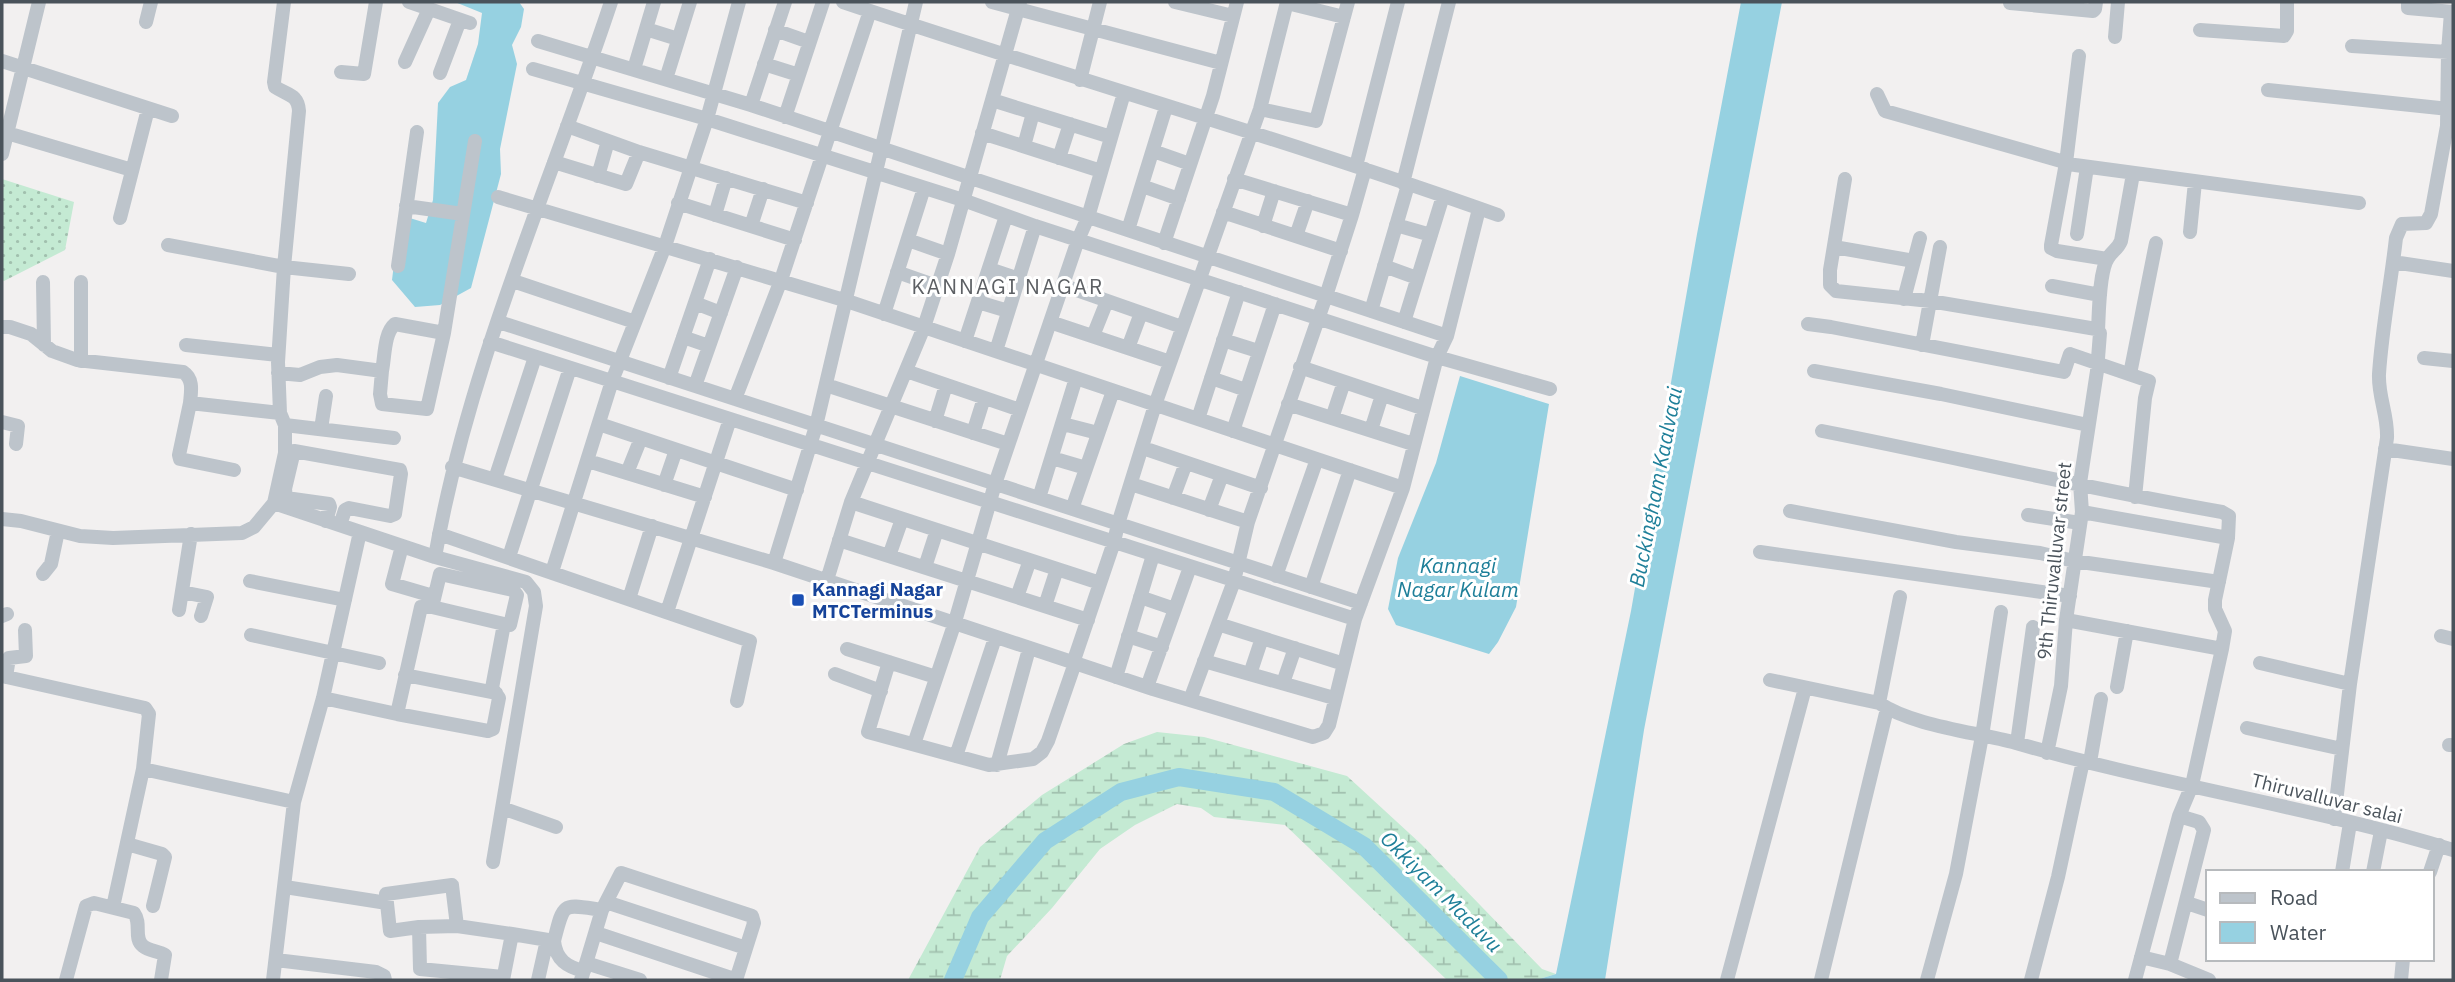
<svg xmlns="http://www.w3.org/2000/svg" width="2455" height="982" viewBox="0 0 2455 982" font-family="'IBM Plex Sans',sans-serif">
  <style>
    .green { fill: url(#green-dots) }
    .wetland { fill: url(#wetland-marsh) }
    .water { fill: #96d1e1 }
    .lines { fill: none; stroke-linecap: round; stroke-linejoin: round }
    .river { stroke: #96d1e1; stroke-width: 18 }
    .minor { stroke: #bdc4cb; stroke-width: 14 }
    .transit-dot { fill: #1a4fb4; stroke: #fff; stroke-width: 2.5 }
    .labels { text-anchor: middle; stroke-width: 6; stroke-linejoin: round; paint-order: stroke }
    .street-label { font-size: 19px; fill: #4a535b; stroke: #fff }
    .transit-label { font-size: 19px; font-weight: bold; fill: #164399; stroke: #fff; text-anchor: start }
    .neighbourhood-label { font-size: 21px; letter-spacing: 2px; fill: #5d6064; stroke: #fff }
    .water-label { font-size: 21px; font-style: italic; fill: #1e7f99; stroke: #fff }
  </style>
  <defs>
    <pattern id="green-dots" width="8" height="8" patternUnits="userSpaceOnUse" patternTransform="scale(1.75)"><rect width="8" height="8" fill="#c4ead3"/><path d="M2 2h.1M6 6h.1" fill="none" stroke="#a1c0ae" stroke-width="1.8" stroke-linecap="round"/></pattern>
    <pattern id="wetland-marsh" width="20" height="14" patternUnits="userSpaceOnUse" patternTransform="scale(1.75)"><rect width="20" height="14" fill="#c4ead3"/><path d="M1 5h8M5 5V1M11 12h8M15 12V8" fill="none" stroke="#a1c0ae"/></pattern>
  </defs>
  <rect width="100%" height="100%" fill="#f2f0f0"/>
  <path class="green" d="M2,179l72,23 -9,48 -61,31 -2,-1z"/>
  <path class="wetland" d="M1157,732l47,5 143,39 74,68 121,125 14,5 -20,6h-89l-162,-155 -71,-8 -13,-9 -24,-4 -42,21 -35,24 -48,59 -45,48 -7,24h-92l72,-133 62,-52 82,-51z"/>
  <path class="water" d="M455,2h64l5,7 -3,18 -9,18 5,19 -17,85 1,25 -30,114 -31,17 -25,2 -23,-27 8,-65 26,8 7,-23 5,-97 12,-16 16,-7 12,-36 4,-31z
    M1741,2h41l-138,728 -39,250h-69l20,-6 75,-363 66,-377z
    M1460,376l89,28 -33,203 -18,35 -9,12 -93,-29 -8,-16 10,-51 38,-95z"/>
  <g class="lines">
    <path class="river" d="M953,980l27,-63 65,-76 76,-49 58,-15 95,15 90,54 135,134"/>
    <path class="minor" d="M409,2l61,21
      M843,2c217,73 439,136 655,213
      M992,2l229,61
      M1175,2l58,14
      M2408,2v6l45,4
      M1287,3l57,14
      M2010,3l83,8 2,-2 1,-7
      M146,22l5,-20
      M646,29l32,10
      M775,30l34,12
      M2200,30l84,6 3,-5v-29
      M2115,37l3,-35
      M538,41l213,64 696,231
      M2352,46l96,6
      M2079,56l-13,107 -15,82v3l6,3 50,8
      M2,61l170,55
      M405,62l24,-53
      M764,64l35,11
      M533,69l174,50 256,81 72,26 402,131 -34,131 -48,131 -26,106 -5,8 -11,4 -160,-48 -379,-126
      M634,69l20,-67
      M341,72l23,2 12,-72
      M440,73l20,-53
      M666,79l24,-77
      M1080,80l20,-78
      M2268,90l181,19
      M1877,94l8,17 190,54 284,38
      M992,100l119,37
      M751,105l34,-103
      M1260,109l56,12 32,-119
      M785,117l38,-115
      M567,126l72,26 168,51
      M7,133l125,37
      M982,133l119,38
      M1024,146l9,-33
      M1153,151l37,13
      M2,154l37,-152
      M1059,158l11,-34
      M554,162l72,22 13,-32
      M1356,166l42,-164
      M598,176l10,-35
      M1234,179l118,36
      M1845,179l-15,91v15l6,6 94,10 166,28 4,4 -3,38 -17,112 2,29 -16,108 -5,66 -14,67
      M1403,183l46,-181
      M1142,186l37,13
      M498,197l346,103 559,188
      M678,203l117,37
      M406,206l57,8
      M1479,209l-32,127 -10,21 113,32
      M1223,212l118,39
      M715,215l11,-37
      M120,218l28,-109
      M1396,225l35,10
      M751,226l12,-37
      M1263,226l11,-35
      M1128,230l38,-123
      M2190,232l5,-50
      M2077,234l10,-67
      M1296,236l12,-35
      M908,240l40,14
      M1164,243l49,-147 24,-94
      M168,245l116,22 65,7
      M1834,247l80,14
      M2393,262l60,9
      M398,266l19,-134
      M1384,266l33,12
      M989,269l30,10
      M897,272l40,14
      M513,281l122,41
      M43,282l1,63
      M1062,285l120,42
      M2052,286l48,9
      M1904,299l16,-61
      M978,302l30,9
      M695,303l26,10
      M1371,311l37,-126
      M884,314l40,-126
      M499,322l862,281
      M1050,322l120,40
      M1404,322l39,-126
      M1808,324l23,3 233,45 6,-18 79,27 -4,17 -10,99
      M2,327h8l21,7 21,17 25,9 106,12c11,7 8,20 7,31
      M2098,330c1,-17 1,-59 10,-72 4,-7 10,-9 13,-17l12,-67
      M1093,336l14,-35
      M683,337l26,9
      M1223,340l35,11
      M965,341l41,-125
      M490,342l865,277
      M186,345l92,10
      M1922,345l18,-98
      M1128,348l13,-35
      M996,351l39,-125
      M2424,358l29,3
      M81,361v-79
      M1300,367l122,41
      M382,371c3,-15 2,-38 13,-47l49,9
      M906,371l114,39
      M1814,371l127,23 147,31
      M278,373l22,2 20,-8 17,-2 45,6 -2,23 2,10 45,5 17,-76 31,-192
      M2130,374l26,-131
      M669,378l41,-119
      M1211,378l35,12
      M826,385l182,59
      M695,386l42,-119
      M735,399l46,-119 89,-269
      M1288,404l125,40
      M1332,418l12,-36
      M1198,419l41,-127
      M935,421l11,-36
      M2,422l16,4 -2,18
      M599,424l198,66
      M1063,424l35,9
      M285,425l109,13
      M321,429l5,-33
      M1371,430l11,-35
      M1233,431l42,-127
      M1822,431c133,26 266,58 400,81l7,4 -1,22 -13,62v9l10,22 -3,18 -30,136 -13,31 -44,164
      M973,433l11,-35
      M1143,448l118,40
      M2385,449l68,10
      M1052,458l34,10
      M588,461l117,36
      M452,467l322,96 42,-137 100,-424
      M234,470l-54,-11 -1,-4 11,-52 90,10
      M627,473l14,-35
      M495,479l40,-122
      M1131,484l117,38
      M664,485l12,-35
      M1039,498l37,-120
      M1173,498l13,-35
      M851,502l249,81
      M274,503l161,54 91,25 8,10 2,14 -43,256
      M1072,509l41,-118
      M1209,510l13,-35
      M1790,511l166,31 84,11 34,8 145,21
      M2082,512l146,26
      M2028,515l52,8
      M2,519l19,2 59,15 33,2 129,-5 12,-6 20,-24 11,-50v-28l-5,-12 -2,-51 6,-95 15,-156c-1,-17 -12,-16 -24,-24l-1,-5 10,-80
      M326,521l4,-14 -1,-3 -43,-6 -1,-9 9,-38 106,19 1,4 -6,40 -5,2 -41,-8 -4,2 -5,15
      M439,534l311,107 -13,60
      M839,540l249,80
      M402,546l-10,38 41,12
      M1760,552l310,44
      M889,556l13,-37
      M435,557c33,-191 115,-371 176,-555
      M509,557l61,-189
      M925,567l12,-37
      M552,572l60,-191 53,-135 42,-127 32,-117
      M43,574l8,-10 7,-33
      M1276,576l41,-117
      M827,580l24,-78 73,-175 24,-73 72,-252
      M250,581l95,19
      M1311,587l39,-117
      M182,592l25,5 -6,19
      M1017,597l13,-37
      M1140,597l35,12
      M629,599l23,-73
      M1045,606l12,-37
      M432,607l8,-33 73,16 4,5 -7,30 -6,-1
      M179,610l12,-76
      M667,612l63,-193
      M2,616l5,-2
      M2066,620l156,29
      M1218,624l126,40
      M251,635l128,28
      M1128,636l34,11
      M2441,636l12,3
      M847,649l89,28
      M1204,661l130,37
      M889,662l-21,70 121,33 44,-6 9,-7 6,-11 27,-78
      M1073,663l41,-121 4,-18 37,-119 105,-296 27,-107
      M2260,663l90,21
      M835,674l46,17
      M1250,674l12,-36
      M405,675l91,18
      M2,676l143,32 4,6 -6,55 -30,138
      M6,677l3,-19 17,-2 -1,-26
      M1116,677l37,-122
      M1770,680l109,23c34,23 97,29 137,40 144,42 294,63 437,107
      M1283,683l12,-35
      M1147,687l43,-120
      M2117,687l10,-56
      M323,698l74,16 91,17 5,-2 6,-31 -7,-10 12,-64 -72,-17h-11l-24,107
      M1190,700l44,-119 14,-59 78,-226 26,-81 13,-46
      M1879,703l21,-106
      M2247,728l95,21
      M2017,743l16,-116
      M914,744l40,-119 41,-141 83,-244 10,-23 36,-124
      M2449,745h4
      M956,756l39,-118
      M2090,762l11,-63
      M997,765l32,-116
      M143,769l151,33 -21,178
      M294,802l29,-104 37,-166
      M502,808l54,19
      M2334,819l16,-135 37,-246c1,-23 -9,-41 -8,-64 3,-46 12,-91 17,-136l6,-14 24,-1 5,-9 16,-88 1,-74 3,-40
      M127,844l35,10 3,3 -12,49
      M2342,872l8,-49
      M2373,872l8,-41
      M2430,872l9,-27
      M285,887l102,16
      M606,902l140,46
      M2187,903l21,7
      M457,926l-38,1 -29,4 -4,-37 66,-9 5,41 55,8 -9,46
      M419,927l1,42 83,8
      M596,933l141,47
      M512,934l42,7c10,-40 8,-37 48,-31
      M554,941c2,19 13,26 30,30
      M2141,957l29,7 39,16
      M276,960l100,12 8,4 1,4
      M586,963l54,17
      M2170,964l34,-134 -5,-8 -20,-6
      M66,980l20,-74 8,-3 40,10c8,11 -1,25 9,33 6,5 16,5 22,9l-4,25
      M538,980l9,-40
      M581,980l21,-70 19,-37 131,43 2,7 -18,57
      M1727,980l78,-292
      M1821,980l66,-271
      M1927,980l29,-106 26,-138 19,-124
      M2031,980l27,-103 25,-116
      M2401,980l2,-21"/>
  </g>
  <rect class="transit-dot" x="791" y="593" width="14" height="14" rx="3.5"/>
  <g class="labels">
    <g class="street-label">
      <text transform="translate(2054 561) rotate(-84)" y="7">9th Thiruvalluvar street</text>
      <text transform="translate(2327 798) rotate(14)" y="7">Thiruvalluvar salai</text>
    </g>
    <g class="transit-label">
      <text x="812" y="596">Kannagi Nagar<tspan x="812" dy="22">MTCTerminus</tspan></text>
    </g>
    <g class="neighbourhood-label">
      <text x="1008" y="294">KANNAGI NAGAR</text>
    </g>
    <g class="water-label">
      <text transform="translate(1656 487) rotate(-79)" y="7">Buckingham Kaalvaai</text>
      <text x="1458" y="573">Kannagi<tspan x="1458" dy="24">Nagar Kulam</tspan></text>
      <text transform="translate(1441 892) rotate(45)" y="7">Okkiyam Maduvu</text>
    </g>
  </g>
  <rect width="2455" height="982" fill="none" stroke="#4a535b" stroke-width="7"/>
  <rect x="2206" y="870" width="228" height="91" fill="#ffffff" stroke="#b7babd" stroke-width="2"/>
  <rect x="2220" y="893" width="35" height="10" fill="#bdc4cb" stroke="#b7babd" stroke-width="2"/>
  <text x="2270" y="905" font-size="21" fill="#4a535b">Road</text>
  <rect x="2220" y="922" width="35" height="21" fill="#96d1e1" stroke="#b7babd" stroke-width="2"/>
  <text x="2270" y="940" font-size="21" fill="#4a535b">Water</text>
</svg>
